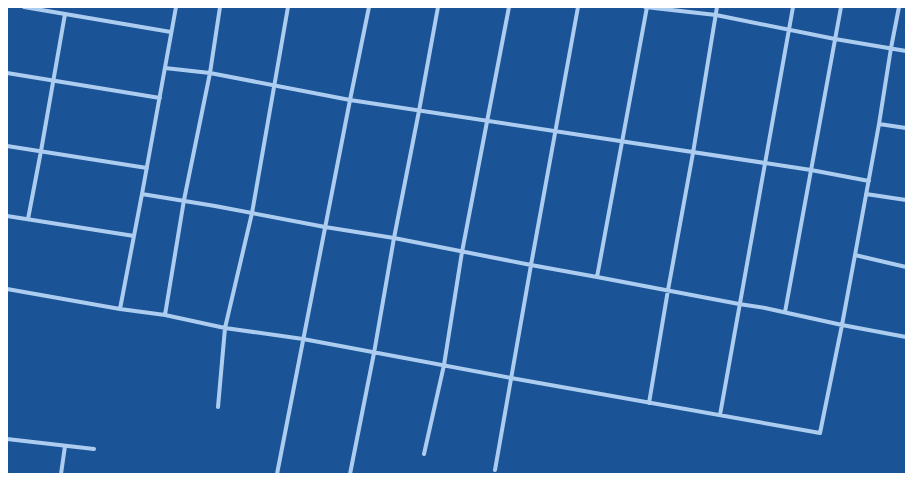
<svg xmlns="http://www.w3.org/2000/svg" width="913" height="481" viewBox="0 0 913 481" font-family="'Fira Sans Condensed',sans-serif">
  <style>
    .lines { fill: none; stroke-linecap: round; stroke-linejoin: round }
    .minor { stroke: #adcdf0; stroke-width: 4 }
  </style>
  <rect width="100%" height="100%" fill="#1a5396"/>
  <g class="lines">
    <path class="minor" d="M24,7l147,25
      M645,7l71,8 119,24 71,12
      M165,68l45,5 140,27 461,70 58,11
      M7,73l153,25
      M879,124l27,4
      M7,146l140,22
      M142,194l34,-187
      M866,194l40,6
      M7,216l127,20
      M28,219l13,-68 24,-137
      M855,255l51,12
      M597,277l50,-270
      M7,289l113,20 45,6 60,13 78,11 208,39 309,55 22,-108 13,-70 24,-131 12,-76 8,-41
      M120,309l22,-115 73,12 110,21 69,11 137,27 66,12 142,27 26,4 77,17 64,12
      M785,312l56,-305
      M165,315l19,-115 26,-127 10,-66
      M649,403l19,-113 25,-137 24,-146
      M218,407l7,-79 27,-115 36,-206
      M720,415l73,-408
      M7,439l87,10
      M424,454l20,-89 18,-113 47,-245
      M495,470l36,-205 47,-258
      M61,474l4,-28
      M277,474l73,-374 19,-93
      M350,474l24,-121 20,-115 25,-127 19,-104"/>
  </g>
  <rect width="913" height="481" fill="none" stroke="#ffffff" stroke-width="16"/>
</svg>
